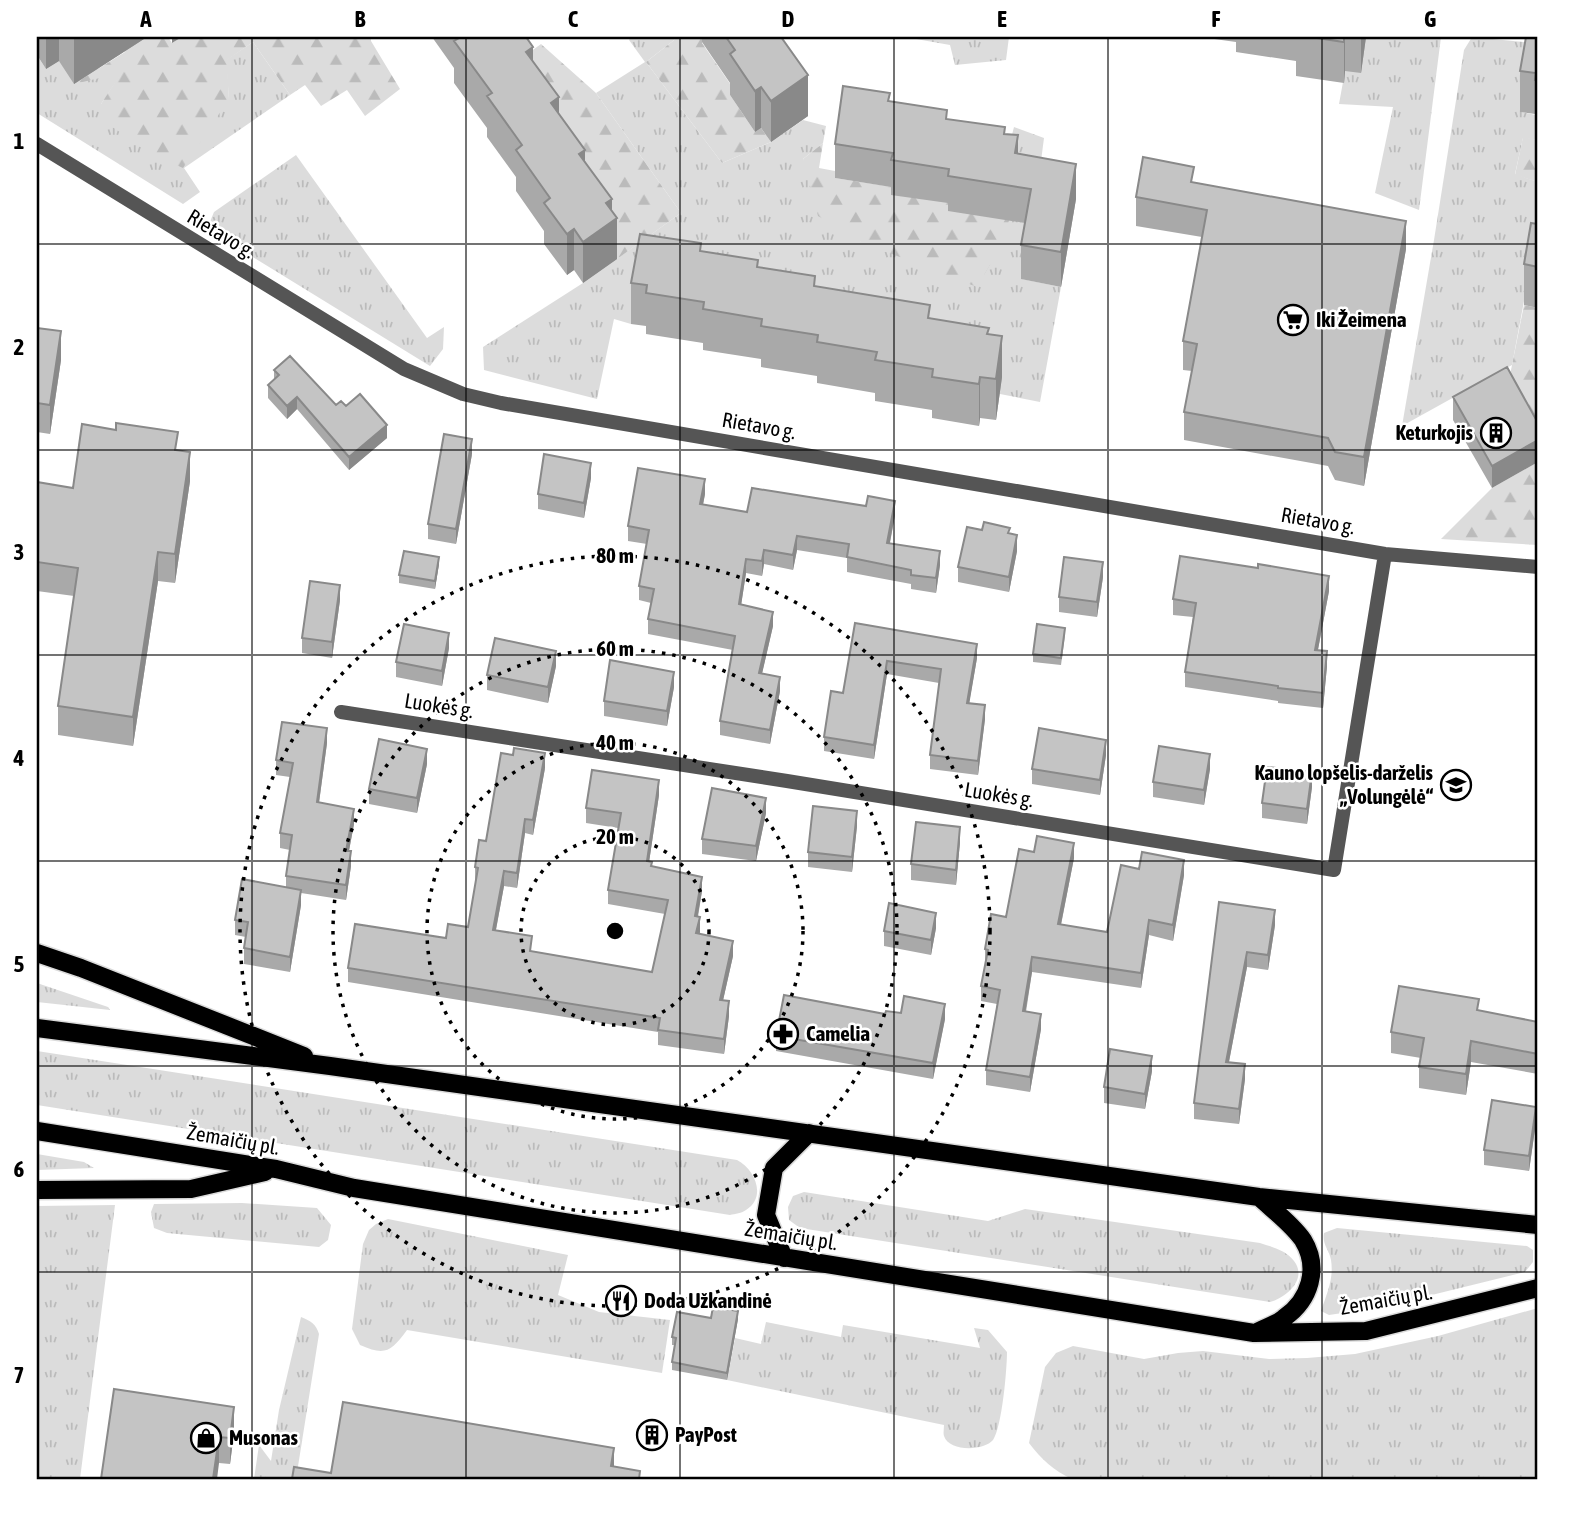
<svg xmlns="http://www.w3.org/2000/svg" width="1575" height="1516" viewBox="0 0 1575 1516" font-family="'Asap Condensed',sans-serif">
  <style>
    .grass { fill: url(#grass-tufts) }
    .forest { fill: url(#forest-firs) }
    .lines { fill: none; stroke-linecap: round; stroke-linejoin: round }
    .primary-casing { stroke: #dbdbdb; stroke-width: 21 }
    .minor { stroke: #555; stroke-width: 14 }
    .primary { stroke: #000; stroke-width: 18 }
    .wall { fill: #a9a9a9 }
    .shaded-wall { fill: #898989 }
    .building { fill: #c4c4c4; stroke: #898989; stroke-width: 2 }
    .grid { fill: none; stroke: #000; stroke-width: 2; stroke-opacity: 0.55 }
    .ring { fill: none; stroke: #000; stroke-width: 3.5; stroke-dasharray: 3.5 7 }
    .labels { text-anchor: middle; stroke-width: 5; stroke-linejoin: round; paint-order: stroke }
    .street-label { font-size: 21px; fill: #000; stroke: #fff }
    .poi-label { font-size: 21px; font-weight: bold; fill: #000; stroke: #fff; text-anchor: start }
    .centre { fill: #000; stroke: #fff; stroke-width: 3.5 }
    .ring-label { font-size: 21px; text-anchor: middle; font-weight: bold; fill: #000; stroke: #fff; stroke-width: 5; stroke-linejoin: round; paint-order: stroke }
    .neatline { fill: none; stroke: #000; stroke-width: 2.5 }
    .grid-label { font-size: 23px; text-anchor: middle; font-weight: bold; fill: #000 }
  </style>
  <defs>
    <pattern id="grass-tufts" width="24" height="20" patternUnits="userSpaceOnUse" patternTransform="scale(1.75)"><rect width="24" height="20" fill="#dcdcdc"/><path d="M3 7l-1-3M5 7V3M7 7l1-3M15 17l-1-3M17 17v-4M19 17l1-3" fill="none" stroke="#bbb"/></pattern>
    <pattern id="forest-firs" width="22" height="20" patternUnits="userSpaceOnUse" patternTransform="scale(1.75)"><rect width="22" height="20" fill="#dcdcdc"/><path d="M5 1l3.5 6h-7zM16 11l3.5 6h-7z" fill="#bbb"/></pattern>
  </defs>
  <rect width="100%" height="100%" fill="#fff"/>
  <path class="grass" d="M631,37h47l-32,25 76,101 49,-21 32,-22 23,6 -3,17 -20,16 58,83 144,-80 9,-35 30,11 -7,54 -15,87 39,8 -21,115 -40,-8 -362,-111 -7,41 -17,-5 -17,80 -113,-29 -1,-23 100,-64 98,-70 -85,-120 49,-31 -16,-22z
    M905,37h104l-3,23 -51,5 -5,-20z
    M1366,37h75l-22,173 -44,-17 18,-86 -54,-3 6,-33z
    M1472,37l63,6 -14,69 15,3 2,25 -15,-2 -8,36 23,8v83l-7,-1 -19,101 -110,61 32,-186 30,-190z
    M253,42l37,53 -106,73 16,24 -17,12 -146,-91v-58l9,14 13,-8 63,12 -21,31 128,-5 -3,-39z
    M296,155l131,183 17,-11 -1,22 -13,17 -223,-137 7,-17z
    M37,983l71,24 2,3 -73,-8z
    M37,1051l700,109c18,9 30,37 9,50 -4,3 -11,4 -16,5l-693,-110z
    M37,1154l47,8 10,6 -57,2z
    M804,1192l184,29 37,-12 235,34c12,4 26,7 34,18 14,18 -8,37 -24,41l-470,-74 -11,-8 -1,-13 5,-11z
    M242,1203l75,5 14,17 -3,15 -9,7 -152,-14 -13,-5 -3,-16 3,-8z
    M115,1205l-35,274h-43v-273z
    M388,1219l180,36 -10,40 41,17 71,8 -8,53 -255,-43c-16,22 -22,26 -47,15l-8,-16 11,-85 6,-14 7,-6z
    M1337,1228l190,18 6,4v12l-8,10 -142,35 -54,8 -8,-4c6,-18 13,-32 10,-51 -2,-11 -9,-15 -7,-27z
    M1538,1308v171h-466c-18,-8 -31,-20 -43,-36l16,-76 11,-14 17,-7 71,13 34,-6 25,-2 66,8 38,-1 48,-4 83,-18z
    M301,1317c10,4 15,7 18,17l-23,145h-42l5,-34 12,16 8,-51z
    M766,1322l75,15 2,-12 137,23 -6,-20 14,2 19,22c0,17 -5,75 -14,88 -9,11 -44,12 -49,-4 -1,-3 0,-7 0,-11l-217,-45 8,-42 26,6z"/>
  <path class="forest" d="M130,37h38l4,6 10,-6h189v4l29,48 -35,27 -18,-26 -26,16 -16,-21 -15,10 -37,-53 -26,18 2,39 -46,69 -29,-13 -55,-37 2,-14 20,-31 -47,11 51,-32z
    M678,37h26l-2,6 33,48 -5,4 25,37 6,-4 10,14 -49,21 -76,-101z
    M541,44l55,49 85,120 -64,46 -11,-15 -91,-181z
    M1523,137l15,3v42l-23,-7z
    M823,143l-4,25 16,3v7l58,9 118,26 -8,29 -26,45 -116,-45 -43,-26 -15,-57z
    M1524,305l14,3v137l-31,-55z
    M1538,462v83l-97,-6 51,-51z"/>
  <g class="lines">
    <g class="primary-casing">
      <path id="primary" d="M37,953l44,15 223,88
        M37,1028l293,38 929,131 279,28
        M37,1131l239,38 78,19 900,145 112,-2 172,-43
        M37,1190l154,-1 74,-17
        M784,1258l-18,-43 8,-47 35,-35
        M1259,1331c8,-4 18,-7 25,-13 26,-18 36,-50 19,-78 -11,-16 -30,-30 -44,-43"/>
    </g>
    <path class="minor" d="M37,144l367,225 59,25 38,9 884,151 153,13
      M341,712l446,69 547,89 51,-316"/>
    <use href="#primary" class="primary"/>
  </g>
  <path class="wall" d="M37,37h110l-73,47 -15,-23 -13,8 -9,-14z
    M432,37h94l7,24 26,53 53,96 5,49 -34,24 -9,-13 -7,5 -23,-31v-13l-28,-40v-14l-29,-40v-9l-33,-45v-15z
    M702,37h79l27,79 -37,26 -10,-14 -6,4 -25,-37v-12l-28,-41z
    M1200,37h166l-5,36 -16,-2 -1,12 -48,-7v-15l-60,-9v-10z
    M1538,37v85h-3v-8l-15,-2v-41z
    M890,101l57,18 58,15 13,20 58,45 -15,88 -40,-8v-34l4,-22 -77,-12v-8l-57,-8v-8l-56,-9v-34z
    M1194,183l212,66 -42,237 -29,-6 -7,-14 -144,-26v-28l8,-41 -9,-1v-29l19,-104 -66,-11v-29z
    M1538,224v84l-14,-3v-41z
    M701,251l57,16 57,19 174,48 13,43 -6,43 -16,-2 -1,8 -47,-8v-8l-57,-9v-8l-58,-10v-7l-56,-9v-8l-58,-9v-7l-57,-9v-8l-15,-2v-41z
    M37,328l24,32 -11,74 -13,-2z
    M1507,367l-15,121 -39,-68v-23z
    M274,370l62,35 10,1 41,32 -38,32 -52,-61 -10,10 -19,-21v-13l6,-6z
    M178,450l12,31 -15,102 -17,-2 -25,165 -75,-11v-29l16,-110 -37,-5v-109l36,6z
    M472,454l-16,90 -28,-5v-15z
    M591,478l-7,40 -46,-9v-15z
    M705,494l-2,11 44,7 148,3 -5,28 50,22 -4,28 -25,-4v-5l-64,-12v-14l-50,-8 -4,20 -29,-6 -2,12 -16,-3 -5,32 32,21 -11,47 18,18 -10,53 -50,-9v-14l13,-71 -85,-16v-15l3,-16 -12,-3v-14l8,-42 -19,-3v-15z
    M1010,534l7,17 -8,41 -51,-10v-15z
    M439,564l-4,25 -36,-6v-8z
    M1103,577l-6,40 -38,-5v-15z
    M1329,591l-11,59 9,16 -4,42 -45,-5v-2l-93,-14v-15l8,-55 -20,-2v-16z
    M340,600l-8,58 -30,-5v-15z
    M855,623l122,35 -8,45 16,16 -7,56 -48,-6v-14l9,-72 -52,-9 -13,85 -50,-8v-14l19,-44z
    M1065,635l-4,30 -28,-3v-8z
    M449,648l-7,38 -46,-9v-15z
    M556,666l-8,37 -61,-13v-15z
    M674,687l-7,39 -63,-10v-15z
    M327,743l-8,60 35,21 -5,27 2,15 -5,34 -45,-7v12l-11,67 -46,-8v-16l2,-11 -11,-2v-15l51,-33v-11l4,-26 -10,-2v-15l10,-56 -14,-2v-15z
    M1106,755l-6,40 -68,-11v-15z
    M427,764l-10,49 -48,-9v-15z
    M545,768l-12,67 -8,-2 -8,55 -13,-2 -8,44 36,21 120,21 13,-58 -57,-10v-14l10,-62 -32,-5v-15l73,-13 -10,67 3,4 50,25 -4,26 2,17 33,22 -10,44 6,16 -5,38 -66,-9v-13l-310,-50v-14l98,-30 22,-11 8,-45h-1v-15l11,-26z
    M1210,769l-6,36 -51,-8v-15z
    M1312,787l-5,37 -45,-6v-15z
    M766,813l-10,48 -54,-7v-15z
    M857,826l-5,46 -44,-5v-15z
    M960,842l-4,43 -45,-5v-16z
    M1034,852l40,6 -13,67 46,7 32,-63 45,6 -11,66 -24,-6 -8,53 -109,-16 -6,40 15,17 -11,63 -44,-7v-15l11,-66 -16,-3v-15l4,-21v-16l21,-32z
    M1219,902l56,23 -7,45 -21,-3 -18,95 16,17 -6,45 -45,-5v-16z
    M936,928l-5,27 -47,-9v-15z
    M1479,1011l59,11v52l-67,-12 -5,33 -47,-7v-21l2,-9 -30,-5v-21z
    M901,1013l44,6 -12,60 -157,-28v-15l109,-22z
    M1152,1071l-7,38 -41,-6v-16z
    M1536,1122l-7,49 -45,-6v-15z
    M711,1318l27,1 -11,61 -55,-10v-8l3,-17h-3v-8z
    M114,1389l120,44 -4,31 -11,-1z"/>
  <path class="shaded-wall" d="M46,37h13v24l-13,8z
    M74,37h73l-73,47z
    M172,37h10l-10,6z
    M1344,37h1v34l-1,12z
    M1361,37h5l-5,36z
    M533,47v41l-7,-36z
    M808,75v41l-37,26v-41z
    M761,87v41l-6,4v-41z
    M559,97v41l-8,-35z
    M1018,135v35l-3,18v-35z
    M585,150v41l-6,-37z
    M1076,164v35l-15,88v-35z
    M612,199v23l5,-4v41l-34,24v-41l23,-39z
    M1406,221v28l-42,237v-29z
    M574,229v41l-7,5v-41z
    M61,331v29l-11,74v-29z
    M1002,336v41l-6,43v-41z
    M980,377v41l-1,8v-42z
    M297,397v12l-10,10v-13z
    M387,425v13l-38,32v-13z
    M472,439v15l-16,90v-15z
    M1538,440v22l-46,26v-22z
    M190,452v29l-15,102v-29z
    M591,463v15l-7,40v-15z
    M705,479v15l-5,25v-15z
    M895,501v14l-8,42v-14z
    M1017,535v16l-8,41v-15z
    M797,536v14l-4,20v-15z
    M764,550v14l-2,12v-15z
    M940,551v14l-4,28v-15z
    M158,552v29l-25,165v-29z
    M439,557v7l-4,25v-8z
    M746,559v14l-7,46v-15z
    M1103,562v15l-6,40v-15z
    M1329,576v15l-14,74v-15z
    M340,585v15l-8,58v-16z
    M773,612v14l-14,61v-14z
    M449,633v15l-7,38v-15z
    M977,644v14l-10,59v-14z
    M556,651v15l-8,37v-16z
    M1327,651v15l-4,42v-15z
    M887,661v13l-13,85v-14z
    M674,672v15l-7,39v-15z
    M780,677v14l-10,53v-14z
    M985,705v14l-7,56v-14z
    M327,728v15l-10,74v-15z
    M1106,740v15l-6,40v-15z
    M427,749v15l-10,49v-15z
    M545,753v15l-12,67v-15z
    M1210,754v15l-6,36v-15z
    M1312,772v15l-5,37v-15z
    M659,780v15l-12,81v-15z
    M766,798v15l-10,48v-15z
    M354,809v15l-8,42v-15z
    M857,811v15l-5,46v-15z
    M525,819v14l-8,55v-15z
    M960,827v15l-4,43v-15z
    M1074,843v15l-16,81v-15z
    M351,851v15l-5,34v-15z
    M1184,860v15l-11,66v-16z
    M504,871v15l-11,59v-15z
    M702,877v14l-7,40v-15z
    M301,890v15l-11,67v-15z
    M1275,910v15l-7,45v-15z
    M936,913v15l-5,27v-15z
    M700,917v15l-4,16v-15z
    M1149,920v15l-8,53v-15z
    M733,941v15l-13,58v-14z
    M1247,952v15l-21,110v-15z
    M1032,957v15l-9,54v-15z
    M729,1001v15l-5,38v-15z
    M945,1004v15l-12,60v-16z
    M1041,1014v15l-11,63v-15z
    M1471,1041v21l-5,33v-21z
    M1152,1056v15l-7,38v-15z
    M1245,1064v15l-6,45v-15z
    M1536,1107v15l-7,49v-15z
    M738,1311v8l-11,61v-7z
    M234,1407v26l-4,31v-26z
    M219,1437v26l-2,16h-4z
    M614,1448v22l-3,-4z"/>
  <path class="building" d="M461,37h65l7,10 -7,5 33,45 -8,6 34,47 -6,4 33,45 -6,4 11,15 -34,24 -9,-13 -7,5 -23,-31 6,-5 -34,-48 6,-5 -35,-49 5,-3 -38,-52z
    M726,37h55l27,38 -37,26 -10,-14 -6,4 -25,-37 5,-4z
    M1310,37h34v5z
    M1526,37h12v44l-3,-1 1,-7 -16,-2z
    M843,86l47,7 -2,8 59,9 -1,9 59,8 -1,7 14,1 -3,18 61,11 -15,88 -40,-7 10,-56 -83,-13 1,-7 -58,-9 2,-7 -58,-9z
    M1143,157l51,10 -3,15 215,39 -42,236 -29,-5 -7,-14 -144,-26 13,-68 -14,-3 24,-131 -71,-13z
    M1531,223l7,1v43l-14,-3z
    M640,234l61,9 -1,8 58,9 -1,7 58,9 -1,10 116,19 -2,13 61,10 -2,6 15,2 -6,43 -16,-2 -1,7 -47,-7 1,-8 -58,-9 2,-8 -60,-10 1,-7 -57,-9 1,-7 -59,-10 1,-7 -58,-9 1,-8 -16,-2z
    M37,328l24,3 -11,74 -13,-2z
    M290,356l46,49 5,-4 5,5 14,-12 27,31 -38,32 -52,-60 -10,9 -19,-21 11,-10 -5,-5z
    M1507,367l31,56v17l-46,26 -39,-69z
    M116,423l62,9 -3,18 15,2 -15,102 -17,-2 -25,165 -75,-11 20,-138 -41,-6v-80l36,6 9,-64 34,6z
    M444,434l28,5 -16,90 -28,-5z
    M544,454l47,9 -7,40 -46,-9z
    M638,468l67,11 -5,25 47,8 5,-24 114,18 2,-10 27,5 -8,42 53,8 -4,27 -25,-3v-5l-64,-13 2,-13 -52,-8 -4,19 -29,-5 -2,11 -16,-2 -7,45 34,8 -14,61 21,4 -10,53 -50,-9 15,-85 -87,-17 6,-30 -15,-3 10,-56 -21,-4z
    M984,522l26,6 -2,5 9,2 -8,42 -51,-10 9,-40 15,3z
    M404,551l35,6 -4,24 -36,-6z
    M1180,556l78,12v-4l71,12 -14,74 12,1 -4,42 -45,-5v-2l-93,-14 11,-69 -23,-4z
    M1064,557l39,5 -6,40 -38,-5z
    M310,581l30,4 -8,57 -30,-4z
    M855,623l122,21 -10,59 18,2 -7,56 -48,-6 11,-86 -54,-8 -13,84 -50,-8 7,-46 12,2z
    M404,624l45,9 -7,38 -46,-9z
    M1037,624l28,4 -4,30 -28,-4z
    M495,638l61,13 -8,36 -61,-12z
    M610,660l64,12 -7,39 -63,-10z
    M282,722l45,6 -10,74 37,7 -8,42h5l-5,34 -60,-9 6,-41 -12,-2 13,-70 -17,-3z
    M1039,728l67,12 -6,40 -68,-11z
    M379,739l48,10 -10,49 -48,-9z
    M1159,746l51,8 -6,36 -51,-8z
    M514,748l31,5 -12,67 -8,-1 -8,54 -13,-2 -11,59 39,6 -2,15 122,21 16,-72 -60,-10 13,-77 -35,-5 6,-38 67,10 -12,81 5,1 -1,4 51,11 -7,39 5,1 -4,16 37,8 -13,59 9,1 -5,38 -66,-9 2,-12 -312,-50 7,-44 91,14 2,-14 20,3 10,-59 -3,-1 4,-27 7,1 15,-88 12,2z
    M1267,767l45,5 -5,37 -45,-6z
    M712,788l54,10 -10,48 -54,-7z
    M813,806l44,5 -5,46 -44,-5z
    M916,822l44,5 -4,43 -45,-6z
    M1037,836l37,7 -16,81 49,8 14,-67 18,4 3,-17 42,8 -11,65 -24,-5 -8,53 -109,-16 -9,54 18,3 -11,63 -44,-7 14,-80 -19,-4 7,-36 -3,-1 6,-35 15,3 13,-68 15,3z
    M242,879l59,11 -11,67 -46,-9 4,-26 -13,-2z
    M1219,902l56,8 -7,45 -21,-3 -21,110 19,2 -6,45 -45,-6z
    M889,903l47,10 -5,27 -47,-9z
    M1399,986l80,13 -2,11 61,12v32l-67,-13 -5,33 -47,-7 5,-29 -33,-6z
    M784,995l101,19 1,-3 15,2 3,-17 41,8 -12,59 -157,-27z
    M1110,1049l42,7 -7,38 -41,-7z
    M1492,1100l44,7 -7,49 -45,-6z
    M713,1307l25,4 -11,62 -55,-11 4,-24 -4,-1 5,-25 34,6z
    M114,1389l120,18 -4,31 -11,-1 -6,42h-112z
    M343,1402l271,46 -3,18 29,5 -1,8h-347l2,-12 37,6z"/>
  <path class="grid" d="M252,37v1442M466,37v1442M680,37v1442M894,37v1442M1108,37v1442M1322,37v1442M37,244h1501M37,450h1501M37,655h1501M37,861h1501M37,1066h1501M37,1272h1501"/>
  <g class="ring">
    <circle cx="615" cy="931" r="94"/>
    <circle cx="615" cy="931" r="188"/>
    <circle cx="615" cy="931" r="282"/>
    <circle cx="615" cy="931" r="375"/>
  </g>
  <defs>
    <g id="supermarket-ring" transform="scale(1.575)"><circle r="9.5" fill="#fff" stroke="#000" stroke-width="1.5"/><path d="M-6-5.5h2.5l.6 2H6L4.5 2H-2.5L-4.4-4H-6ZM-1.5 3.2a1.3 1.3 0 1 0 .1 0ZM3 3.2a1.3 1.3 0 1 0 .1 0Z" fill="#000"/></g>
    <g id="building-ring" transform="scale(1.575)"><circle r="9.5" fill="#fff" stroke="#000" stroke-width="1.5"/><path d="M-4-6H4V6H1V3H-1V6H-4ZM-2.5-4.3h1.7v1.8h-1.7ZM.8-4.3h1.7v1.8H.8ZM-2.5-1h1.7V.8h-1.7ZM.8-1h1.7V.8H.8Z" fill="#000"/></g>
    <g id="school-ring" transform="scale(1.575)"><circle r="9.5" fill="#fff" stroke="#000" stroke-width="1.5"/><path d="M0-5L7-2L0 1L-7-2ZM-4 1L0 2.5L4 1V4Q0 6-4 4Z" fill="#000"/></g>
    <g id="pharmacy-ring" transform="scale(1.575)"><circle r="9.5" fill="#fff" stroke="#000" stroke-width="1.5"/><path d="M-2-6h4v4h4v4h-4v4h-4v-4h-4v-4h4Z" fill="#000"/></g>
    <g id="restaurant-ring" transform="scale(1.575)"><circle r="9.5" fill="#fff" stroke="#000" stroke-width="1.5"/><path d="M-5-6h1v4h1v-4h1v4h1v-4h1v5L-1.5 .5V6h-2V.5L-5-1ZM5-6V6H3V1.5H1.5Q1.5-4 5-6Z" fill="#000"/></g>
    <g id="shop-ring" transform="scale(1.575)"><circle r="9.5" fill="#fff" stroke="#000" stroke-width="1.5"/><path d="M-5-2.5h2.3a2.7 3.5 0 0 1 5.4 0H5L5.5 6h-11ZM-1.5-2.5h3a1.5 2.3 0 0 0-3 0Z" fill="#000"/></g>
  </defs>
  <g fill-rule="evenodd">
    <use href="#supermarket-ring" x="1293" y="320"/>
    <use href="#building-ring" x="1496" y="433"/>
    <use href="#school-ring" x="1456" y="785"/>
    <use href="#pharmacy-ring" x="783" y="1034"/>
    <use href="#restaurant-ring" x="621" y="1301"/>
    <use href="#building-ring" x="652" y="1435"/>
    <use href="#shop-ring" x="206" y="1438"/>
  </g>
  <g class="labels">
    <g class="street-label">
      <text transform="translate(221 234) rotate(31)" y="7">Rietavo g.</text>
      <text transform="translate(759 426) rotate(10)" y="7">Rietavo g.</text>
      <text transform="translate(1318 521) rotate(10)" y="7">Rietavo g.</text>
      <text transform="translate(439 706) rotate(9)" y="7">Luokės g.</text>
      <text transform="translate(999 795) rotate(9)" y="7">Luokės g.</text>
      <text transform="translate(233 1140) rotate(10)" y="7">Žemaičių pl.</text>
      <text transform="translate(791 1236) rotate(9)" y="7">Žemaičių pl.</text>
      <text transform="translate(1386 1300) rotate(-10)" y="7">Žemaičių pl.</text>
    </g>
    <g class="poi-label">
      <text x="1316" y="327">Iki Žeimena</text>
      <text x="1473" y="440" text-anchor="end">Keturkojis</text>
      <text x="1433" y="780" text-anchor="end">Kauno lopšelis-darželis<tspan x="1433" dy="24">„Volungėlė“</tspan></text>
      <text x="806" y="1041">Camelia</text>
      <text x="644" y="1308">Doda Užkandinė</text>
      <text x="675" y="1442">PayPost</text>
      <text x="229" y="1445">Musonas</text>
    </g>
  </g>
  <circle cx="615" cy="931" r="10" class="centre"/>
  <g class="ring-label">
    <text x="615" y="563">80 m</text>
    <text x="615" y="656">60 m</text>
    <text x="615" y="750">40 m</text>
    <text x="615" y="844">20 m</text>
  </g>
  <rect width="1575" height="1516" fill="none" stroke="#ffffff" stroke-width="77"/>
  <rect x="38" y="38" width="1498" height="1440" class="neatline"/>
  <g class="grid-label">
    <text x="146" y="27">A</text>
    <text x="360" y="27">B</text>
    <text x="573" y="27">C</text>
    <text x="788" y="27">D</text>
    <text x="1002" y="27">E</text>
    <text x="1216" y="27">F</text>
    <text x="1430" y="27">G</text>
    <text x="19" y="149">1</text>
    <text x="19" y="355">2</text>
    <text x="19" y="560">3</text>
    <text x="19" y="766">4</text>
    <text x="19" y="972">5</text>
    <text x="19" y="1177">6</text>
    <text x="19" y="1383">7</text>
  </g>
</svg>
